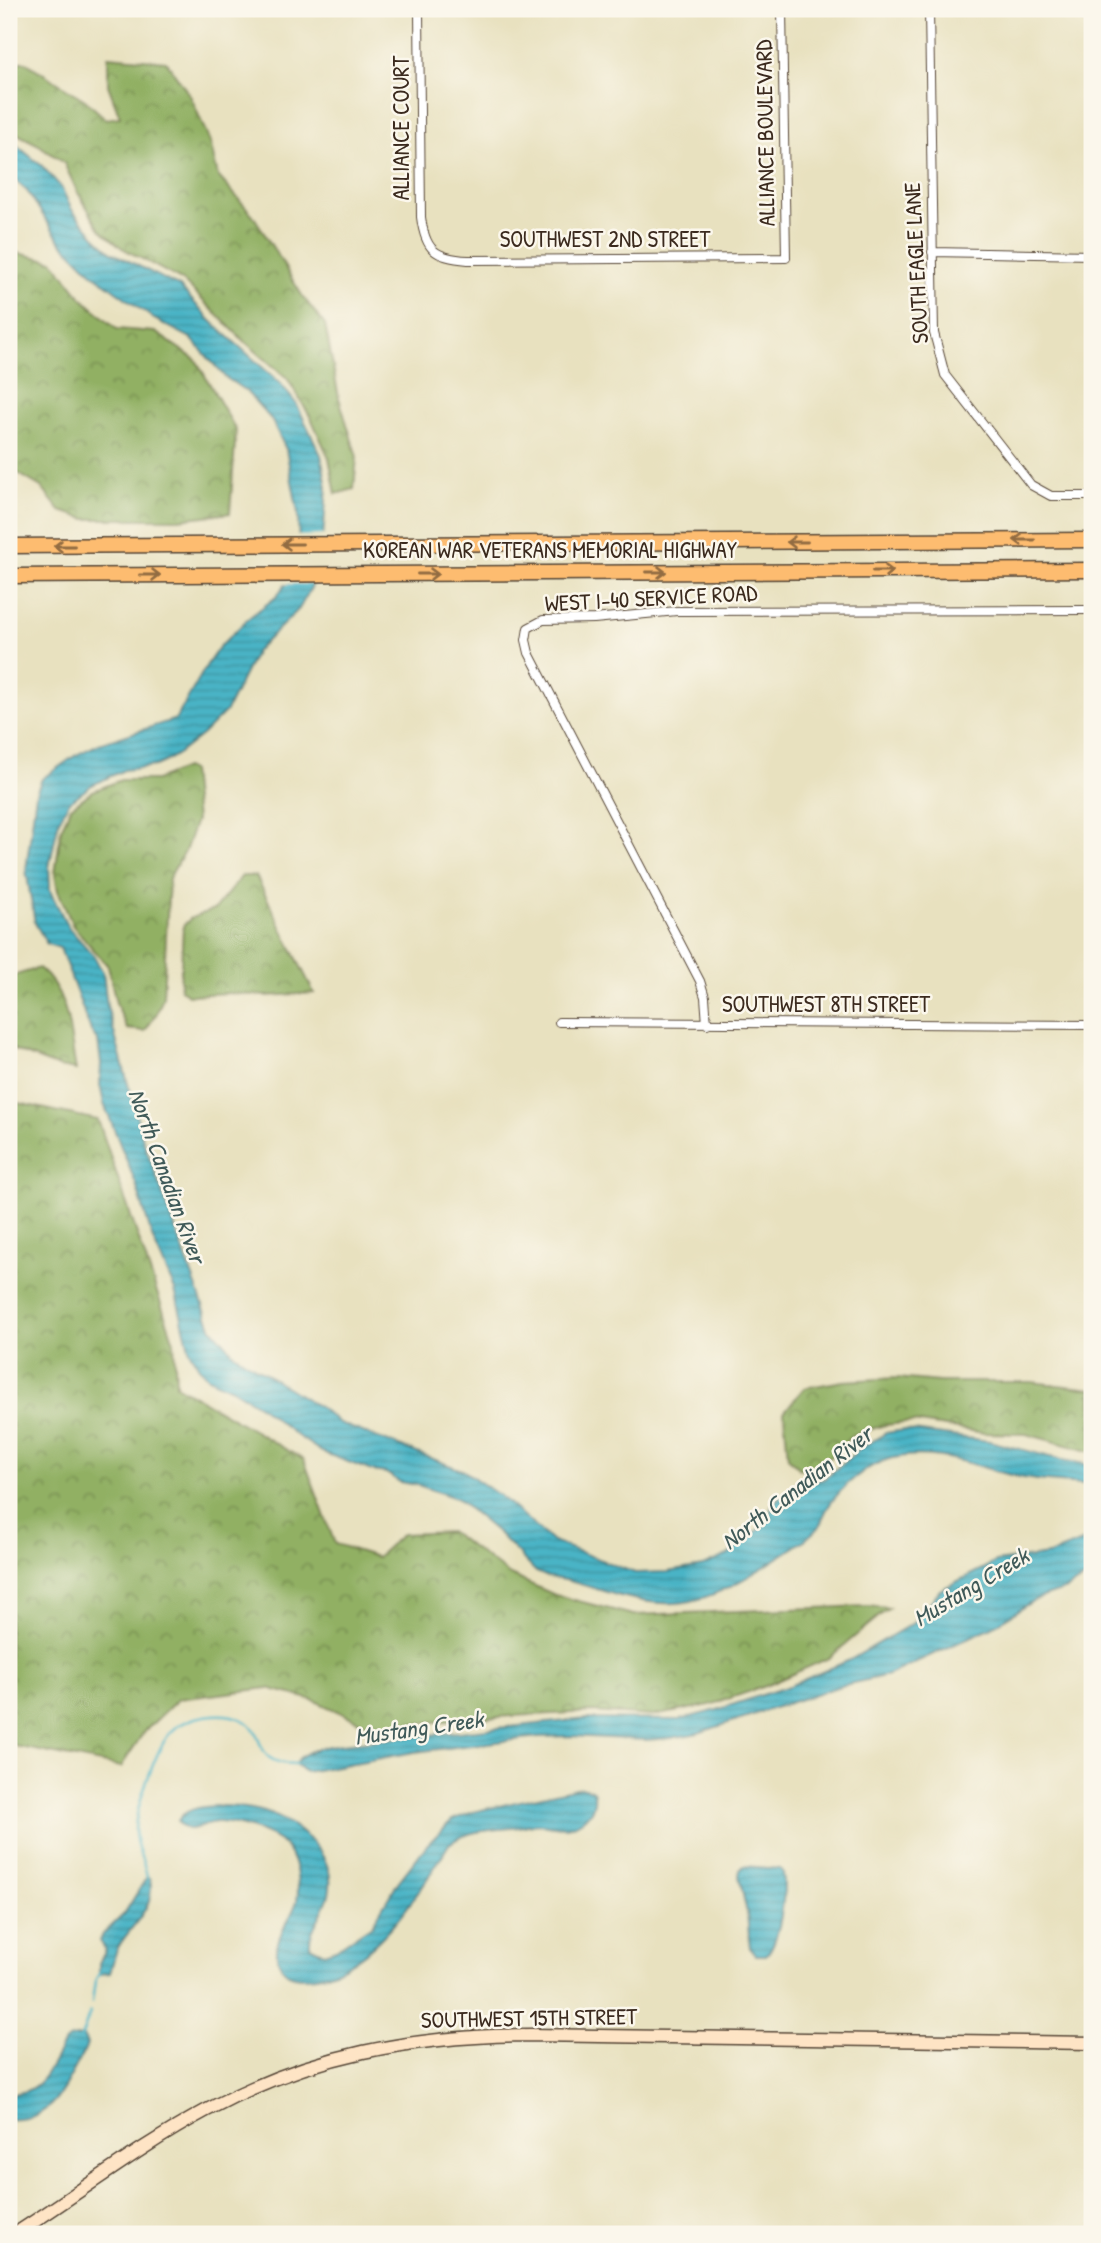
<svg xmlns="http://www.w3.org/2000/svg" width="1101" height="2243" viewBox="0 0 1101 2243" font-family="'Patrick Hand',sans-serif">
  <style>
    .forest { fill: url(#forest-crowns); stroke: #666d40; stroke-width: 2 }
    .water { fill: url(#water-rules); stroke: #426f72; stroke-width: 2 }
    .pier { fill: #e8e1bf }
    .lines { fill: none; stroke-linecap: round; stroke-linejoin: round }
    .stream { stroke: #49b4c6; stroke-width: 2.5 }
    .street-casing { stroke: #554536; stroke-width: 10 }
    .secondary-casing { stroke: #554536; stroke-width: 15 }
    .highway-casing { stroke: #554536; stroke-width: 17 }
    .street { stroke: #fff; stroke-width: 8 }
    .secondary { stroke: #fee4c5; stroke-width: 12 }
    .highway { stroke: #fdbc6f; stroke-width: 14 }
    .oneway { stroke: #926c42 }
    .labels { text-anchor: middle; stroke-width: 5; stroke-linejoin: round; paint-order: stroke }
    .street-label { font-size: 23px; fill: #3b2a1e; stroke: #fbf7ec }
    .water-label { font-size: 24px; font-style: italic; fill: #405a59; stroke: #fbf7ec }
  </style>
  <defs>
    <pattern id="forest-crowns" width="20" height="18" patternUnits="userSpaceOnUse" patternTransform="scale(1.75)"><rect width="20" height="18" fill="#91b063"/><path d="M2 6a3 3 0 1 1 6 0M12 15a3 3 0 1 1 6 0" fill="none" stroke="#788f51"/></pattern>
    <pattern id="water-rules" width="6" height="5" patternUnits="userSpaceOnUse" patternTransform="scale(1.75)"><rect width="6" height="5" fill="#49b4c6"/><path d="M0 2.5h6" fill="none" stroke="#3e93a0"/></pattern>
  </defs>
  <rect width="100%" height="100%" fill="#fbf7ec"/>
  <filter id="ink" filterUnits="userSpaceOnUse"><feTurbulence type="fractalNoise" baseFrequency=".0143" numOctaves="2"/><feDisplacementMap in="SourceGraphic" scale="14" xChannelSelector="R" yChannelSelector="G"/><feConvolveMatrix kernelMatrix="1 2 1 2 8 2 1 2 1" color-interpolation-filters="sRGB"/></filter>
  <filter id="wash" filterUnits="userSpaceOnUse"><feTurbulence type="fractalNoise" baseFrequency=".00686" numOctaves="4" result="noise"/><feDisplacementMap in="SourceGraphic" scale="28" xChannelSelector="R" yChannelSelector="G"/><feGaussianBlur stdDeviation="1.57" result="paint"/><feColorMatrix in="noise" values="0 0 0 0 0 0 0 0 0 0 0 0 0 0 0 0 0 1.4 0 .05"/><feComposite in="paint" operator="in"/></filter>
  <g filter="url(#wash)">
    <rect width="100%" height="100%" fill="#e8e1bf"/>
    <path class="forest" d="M108,56l58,5 25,36 19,45 8,34 35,39 50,82 22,28 14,73 18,59 -3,32 -18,5 -7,-36 -18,-40 -24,-40 -43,-37 -61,-60 -61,-33 -22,-19 -23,-38 -13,-28 -25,-18 -20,-10 -10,-10v-63h16l60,38 21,19 14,-2 -12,-32z
      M9,251l44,10 30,38 34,30 38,3 41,28 40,70 -6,83 -51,6h-93l-26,-8 -19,-24 -32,-19z
      M185,768l6,3 5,49 -10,29 -17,29 -6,119 -6,16 -12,18 -18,-2 -11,-26 -8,-37 -35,-40 -15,-35 -3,-17 6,-45 10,-22 22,-16 28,-11h35z
      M242,876h14l58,117 -48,3 -36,-3 -42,2 -8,-7 3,-62 8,-8 24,-9z
      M39,968c31,25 30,66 37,102l-17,-3 -50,-19v-71z
      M9,1101l89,19 76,222 2,43 128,75 31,84 42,13 25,-23 49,-2 59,43 45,20 78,20 234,-9 22,2 -60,50 -66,29 -53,18 -57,11 -61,-4 -81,4 -139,11 -59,-27 -45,-12 -90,11 -34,33 -23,35 -112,-22z
      M897,1378l42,4h92l61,7v63l-66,-18 -42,-1 -71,-11 -28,3 -33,10 -16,18 -15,10 -21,6 -12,-12 -4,-45 20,-24 39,-7z"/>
    <path class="water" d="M9,139l33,27 19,21 11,23 28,32 13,11 67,34 31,34 70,63 16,21 24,50 6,32 -5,65 -10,34 -13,23 -43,42 -30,60 -23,23 -24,19 -15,9 -9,4 -31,4 -32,15 -23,17 -10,18 -10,47 1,24 18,36 26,29 9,17 4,33 36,134 68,187 23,27 88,55 17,14 125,48 36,25 53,46 82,31 32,-1 36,-6 25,-11 42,-35 1,-12 7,-10 26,-14 20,-5 36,-30 26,-16 19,-3 84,11 73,19 30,5v20c-22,-3 -45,-3 -68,-7 -45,-9 -88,-32 -135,-19 -24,7 -47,27 -61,48 -4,6 -5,13 -9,19 -11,15 -40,30 -55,41 -49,30 -81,46 -139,30 -26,-6 -51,-17 -77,-20l-12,-5 -38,-39 -42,-35 -38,-13 -18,-3 -14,-9 -14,-2 -50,-19 -29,-19 -32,-26 -29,-18 -24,-11 -9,-11 -9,-15 -15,-62 -22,-50 -17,-56 -32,-80 -4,-19 1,-22 -3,-22 -7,-10 -31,-83 -13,-4 -12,-21 -9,-53 10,-77 6,-14 34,-24 23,-11 77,-25 32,-56 12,-17 30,-29 26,-20 14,-18 9,-26 -1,-40 -12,-64 -15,-30 -25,-28 -21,-14 -34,-39 -37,-19 -61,-45 -32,-32 -34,-51 -18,-16z
      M1092,1538v37l-26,14 -32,11 -40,26 -106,49 -48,11 -142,47 -27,5 -26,2 -74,-4 -33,1 -124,15 -109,20 -10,-8c7,-14 32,-18 47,-20l244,-25 93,1 38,-10 72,-24 61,-26 63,-37 27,-33 56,-28 53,-7z
      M581,1787l12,3c5,17 -6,31 -23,36 -10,3 -21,-2 -32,-2 -9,0 -18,3 -27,4 -22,2 -43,2 -62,16 -30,48 -81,136 -147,133 -11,0 -20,-5 -24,-17 -6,-22 13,-39 19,-59 2,-11 1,-21 -1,-32 -3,-9 -5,-16 -11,-23 -12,-13 -52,-25 -69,-24 -9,1 -17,6 -26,7 -6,0 -9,-3 -12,-8 11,-23 75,-15 95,-6 21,9 46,29 54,50 14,36 -20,59 -17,81l14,7 12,-4 36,-24 24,-40 31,-40 25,-25 21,-8z
      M744,1866l36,3 3,4c3,20 -3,68 -17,82h-10l-6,-7 -3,-35 -8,-37 1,-6z
      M147,1877l3,2c6,29 -18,45 -31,67 -5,8 -6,18 -9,27l-11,1v-11l7,-13 -6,-9 3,-7 21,-20z
      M83,2036l4,8 -2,6c-20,33 -30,72 -76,69v-26c26,3 38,-18 49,-39 2,-4 4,-11 9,-14 4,-3 11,-3 16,-4z"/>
    <path class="pier" d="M327,535l-2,17 -8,32h-34l10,-20 2,-28z"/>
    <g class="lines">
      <path class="stream" d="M147,1878c-2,-16 -12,-30 -12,-47 0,-21 22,-86 37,-100 16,-16 52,-21 71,-11 25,13 7,45 53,44
        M92,2002l3,-21 5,-9
        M81,2038l9,-26"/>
    </g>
  </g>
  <g filter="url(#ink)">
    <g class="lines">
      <g class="street-casing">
        <path id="street" d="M419,9l2,208c4,33 14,41 47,43l318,-2 -4,-249
          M929,9l5,324 11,42 86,110 20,11h41
          M932,252l160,3
          M559,1022l533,3
          M707,1024l-2,-27 -5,-16 -171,-328 -3,-13 2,-12 15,-8 51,-1 83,-8 415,-1"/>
      </g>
      <g class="secondary-casing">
        <path id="secondary" d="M15,2234c64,-41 125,-88 192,-124 104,-56 206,-74 323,-75l562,8"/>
      </g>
      <g class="highway-casing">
        <path id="highway" d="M9,546l1083,-6
          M9,576l1083,-6"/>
      </g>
      <use href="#street" class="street"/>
      <use href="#secondary" class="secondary"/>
      <use href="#highway" class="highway"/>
    </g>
    <defs><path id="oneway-shaft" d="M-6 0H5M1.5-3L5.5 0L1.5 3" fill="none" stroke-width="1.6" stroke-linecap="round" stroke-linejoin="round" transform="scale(1.75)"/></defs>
    <g class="oneway">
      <use href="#oneway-shaft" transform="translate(1024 540) rotate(180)"/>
      <use href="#oneway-shaft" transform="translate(797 542) rotate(180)"/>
      <use href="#oneway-shaft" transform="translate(292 544) rotate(180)"/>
      <use href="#oneway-shaft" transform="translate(64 546) rotate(180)"/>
      <use href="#oneway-shaft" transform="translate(883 571)"/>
      <use href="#oneway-shaft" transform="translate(656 572)"/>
      <use href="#oneway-shaft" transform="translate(428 574)"/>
      <use href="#oneway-shaft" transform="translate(150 575)"/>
    </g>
  </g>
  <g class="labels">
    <g class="street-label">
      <text transform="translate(401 128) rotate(-90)" y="8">ALLIANCE COURT</text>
      <text transform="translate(765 133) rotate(-91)" y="8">ALLIANCE BOULEVARD</text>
      <text x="605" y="247">SOUTHWEST 2ND STREET</text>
      <text transform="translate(916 263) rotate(-93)" y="8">SOUTH EAGLE LANE</text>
      <text x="550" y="558">KOREAN WAR VETERANS MEMORIAL HIGHWAY</text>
      <text transform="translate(651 598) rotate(-3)" y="8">WEST I-40 SERVICE ROAD</text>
      <text x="826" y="1012">SOUTHWEST 8TH STREET</text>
      <text transform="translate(529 2018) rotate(-1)" y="8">SOUTHWEST 15TH STREET</text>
    </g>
    <g class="water-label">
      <text transform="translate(167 1176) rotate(70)" y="8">North Canadian River</text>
      <text transform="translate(797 1488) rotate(-38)" y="8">North Canadian River</text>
      <text transform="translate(971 1587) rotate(-31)" y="8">Mustang Creek</text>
      <text transform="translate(419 1728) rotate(-8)" y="8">Mustang Creek</text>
    </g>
  </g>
  <rect width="1101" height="2243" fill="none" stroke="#fbf7ec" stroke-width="35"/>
</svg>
